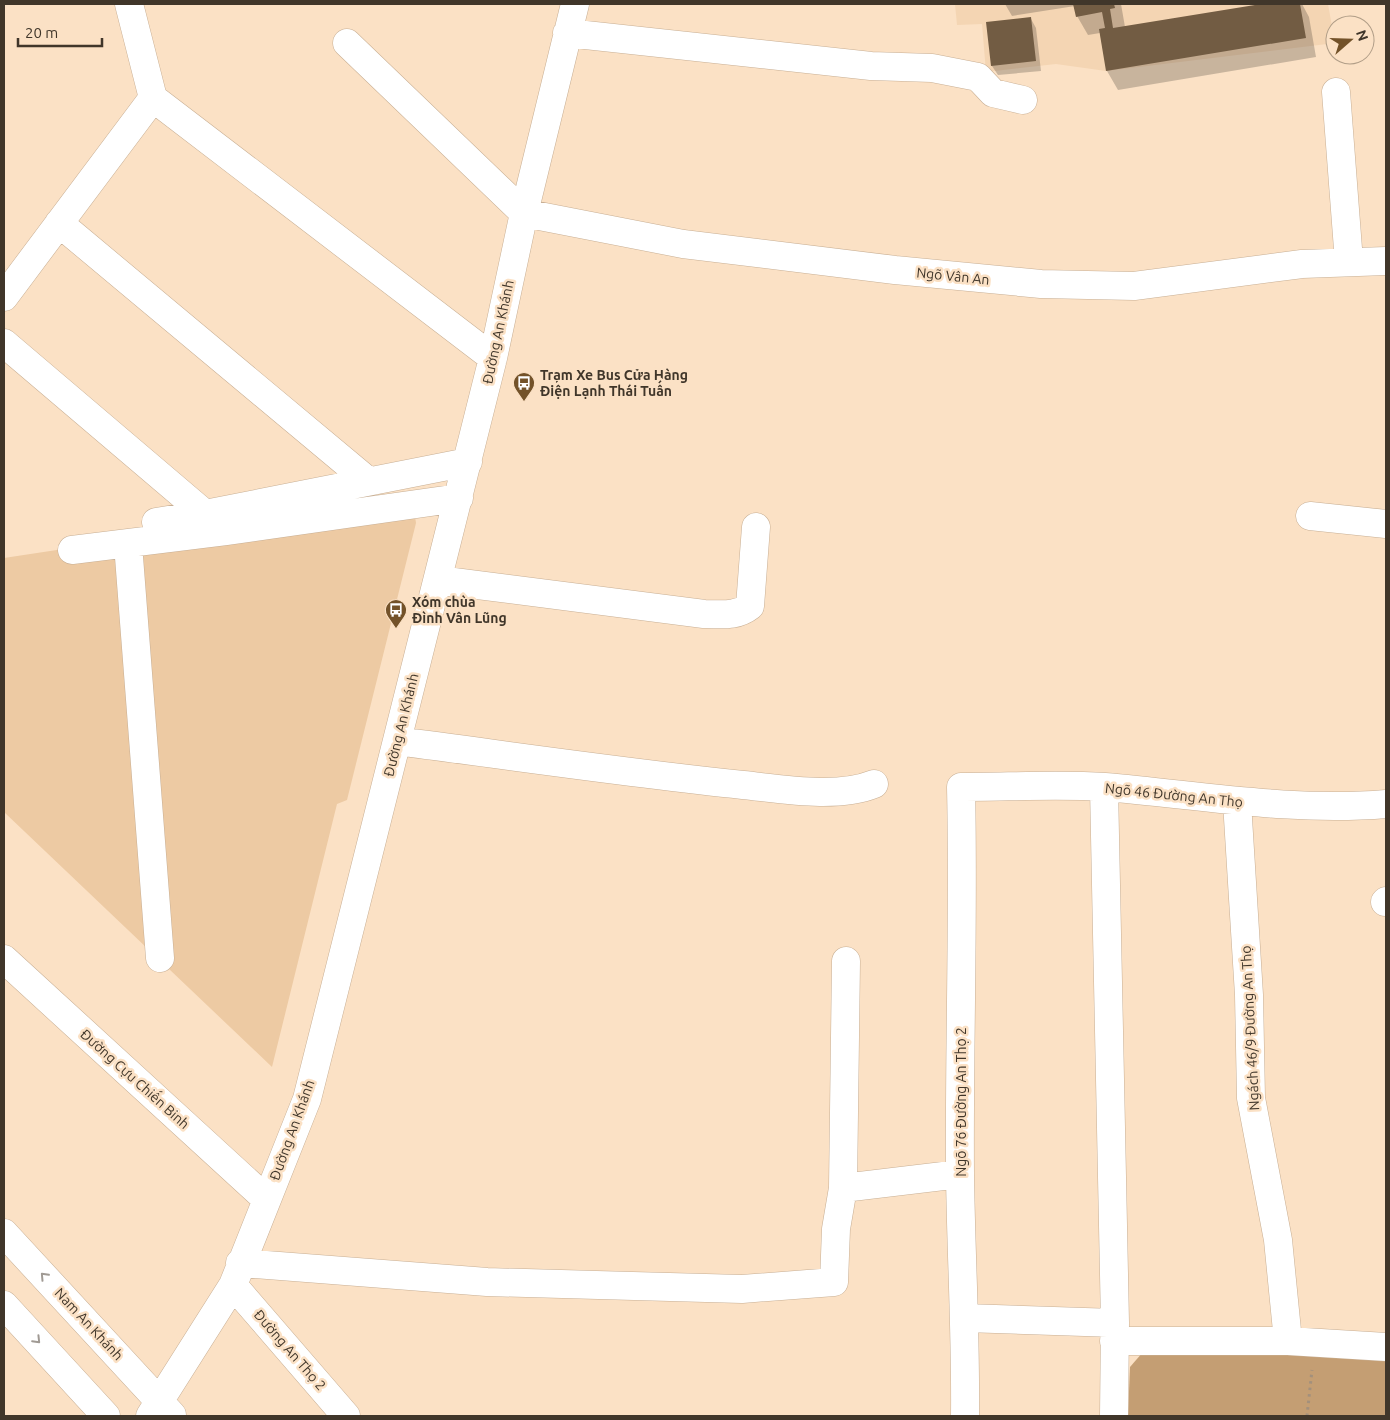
<svg xmlns="http://www.w3.org/2000/svg" width="1390" height="1420" viewBox="0 0 1390 1420" font-family="Ubuntu,sans-serif">
  <style>
    .built { fill: #f4d5b3 }
    .green { fill: #edcaa3 }
    .water { fill: #c49e73 }
    .shadow { fill: #0003 }
    .building { fill: #725c43 }
    .lines { fill: none; stroke-linecap: round; stroke-linejoin: round }
    .minor-casing { stroke: #c8af94; stroke-width: 29 }
    .path { stroke: #a3907c; stroke-width: 3; stroke-dasharray: 2.5 4; stroke-linecap: butt }
    .minor { stroke: #fff; stroke-width: 28 }
    .oneway { stroke: #a09a94 }
    .labels { text-anchor: middle; stroke-width: 5; stroke-linejoin: round; paint-order: stroke }
    .street-label { font-size: 14px; fill: #40362a; stroke: #fbe1c5 }
    .poi-label { font-size: 14px; font-weight: bold; fill: #40362a; stroke: #fbe1c5; text-anchor: start }
  </style>
  <rect width="100%" height="100%" fill="#fbe1c5"/>
  <path class="built" d="M955,4h373l7,39 -229,28 -50,-7 -70,8 -4,-48 -25,1z"/>
  <path class="green" d="M412,496l4,27 -69,277 -10,4 -65,263 -268,-255v-254z"/>
  <path class="water" d="M1143,1352l125,1 118,7v56h-258l2,-49z"/>
  <path class="shadow" d="M1005,4h116l4,23 144,-23h33l7,13 7,40 -198,33 -11,-19 -7,-38 -12,2 -11,-19 -2,-10 -63,10z
    M1031,19l5,9 5,43 -43,4 -6,-9 -4,-43z"/>
  <path class="building" d="M1073,4h41l1,4 -5,1 3,19 148,-24h39l6,34 -200,33 -7,-42 6,-1 -3,-16 -26,5z
    M1031,17l5,44 -45,5 -5,-44z"/>
  <g class="lines">
    <g class="minor-casing">
      <path id="minor" d="M129,4l24,94 340,260
        M567,33l304,33 61,2 46,9 15,16 30,7
        M347,43l177,170 159,31 212,26 146,14 93,2 168,-22 84,-3
        M1336,92l13,170
        M59,223l309,258
        M4,297l149,-199
        M4,343l201,171
        M1310,516l76,8
        M156,522l49,-8 263,-52
        M128,544l32,414
        M72,550l154,-19 233,-33
        M438,580l266,34c17,0 32,3 46,-8l6,-79
        M397,741c115,15 230,32 346,44 39,4 94,14 131,-1
        M1104,787l11,536 -1,93
        M1237,802l12,193 2,103 27,142 10,101
        M1385,902l1,-1
        M4,959l262,240
        M843,1188l3,-227
        M4,1233l168,182
        M240,1263l247,19 255,7 92,-7 2,-53 7,-41 117,-14
        M233,1285l113,131
        M4,1305l102,111
        M965,1318l150,5
        M1114,1341h174l98,6
        M150,1416l83,-131 74,-186 186,-741 31,-145 51,-209
        M965,1416c1,-81 -4,-161 -5,-242 -1,-129 4,-258 1,-387 47,0 97,-3 144,0 94,8 187,25 281,17"/>
    </g>
    <path class="path" d="M1307,1416l5,-46"/>
    <use href="#minor" class="minor"/>
  </g>
  <defs><path id="oneway-chevron" d="M-2-3.5L2.5 0L-2 3.5" fill="none" stroke-width="1.6" stroke-linecap="round" stroke-linejoin="round" transform="scale(1.25)"/></defs>
  <g class="oneway">
    <use href="#oneway-chevron" transform="translate(44 1276) rotate(-133)"/>
    <use href="#oneway-chevron" transform="translate(37 1340) rotate(46)"/>
  </g>
  <defs>
    <g id="bus-pin" transform="scale(1.125)"><path d="M0 17L-7.5 6A9.5 9.5 0 1 1 7.5 6Z" fill="#735229" stroke="#fbe1c5"/><path d="M-5-6H5V4H4V6H2V4H-2V6H-4V4H-5ZM-3.5-4V0h7V-4ZM-3.5 1.2v1.5H-2V1.2ZM2 1.2v1.5H3.5V1.2Z" fill="#fff"/></g>
  </defs>
  <g fill-rule="evenodd">
    <use href="#bus-pin" x="524" y="383"/>
    <use href="#bus-pin" x="396" y="610"/>
  </g>
  <g class="labels">
    <g class="street-label">
      <text transform="translate(953 276) rotate(6)" y="5">Ngõ Vân An</text>
      <text transform="translate(498 332) rotate(-78)" y="5">Đường An Khánh</text>
      <text transform="translate(401 725) rotate(-76)" y="5">Đường An Khánh</text>
      <text transform="translate(1174 795) rotate(6)" y="5">Ngõ 46 Đường An Thọ</text>
      <text transform="translate(1250 1028) rotate(-93)" y="5">Ngách 46/9 Đường An Thọ</text>
      <text transform="translate(135 1079) rotate(42)" y="5">Đường Cựu Chiến Binh</text>
      <text transform="translate(961 1102) rotate(-90)" y="5">Ngõ 76 Đường An Thọ 2</text>
      <text transform="translate(292 1130) rotate(-70)" y="5">Đường An Khánh</text>
      <text transform="translate(89 1324) rotate(47)" y="5">Nam An Khánh</text>
      <text transform="translate(290 1350) rotate(49)" y="5">Đường An Thọ 2</text>
    </g>
    <g class="poi-label">
      <text x="540" y="380">Trạm Xe Bus Cửa Hàng<tspan x="540" dy="16">Điện Lạnh Thái Tuấn</tspan></text>
      <text x="412" y="607">Xóm chùa<tspan x="412" dy="16">Đình Vân Lũng</tspan></text>
    </g>
  </g>
  <rect width="1390" height="1420" fill="none" stroke="#40362a" stroke-width="10"/>
  <g transform="translate(1350 40) rotate(70)"><circle r="24" fill="#fbe1c5" stroke="#b09d87"/>
  <path d="M0-4L9 19L0 12L-9 19Z" fill="#735229"/>
  <text y="-8" font-size="14" font-weight="bold" text-anchor="middle" fill="#40362a">N</text>
  </g>
  <path d="M18 38v8h84v-8" fill="none" stroke="#40362a" stroke-width="2.5"/>
  <text x="25" y="38" font-size="15" fill="#40362a" stroke="#fbe1c5" stroke-width="4" paint-order="stroke">20 m</text>
</svg>
